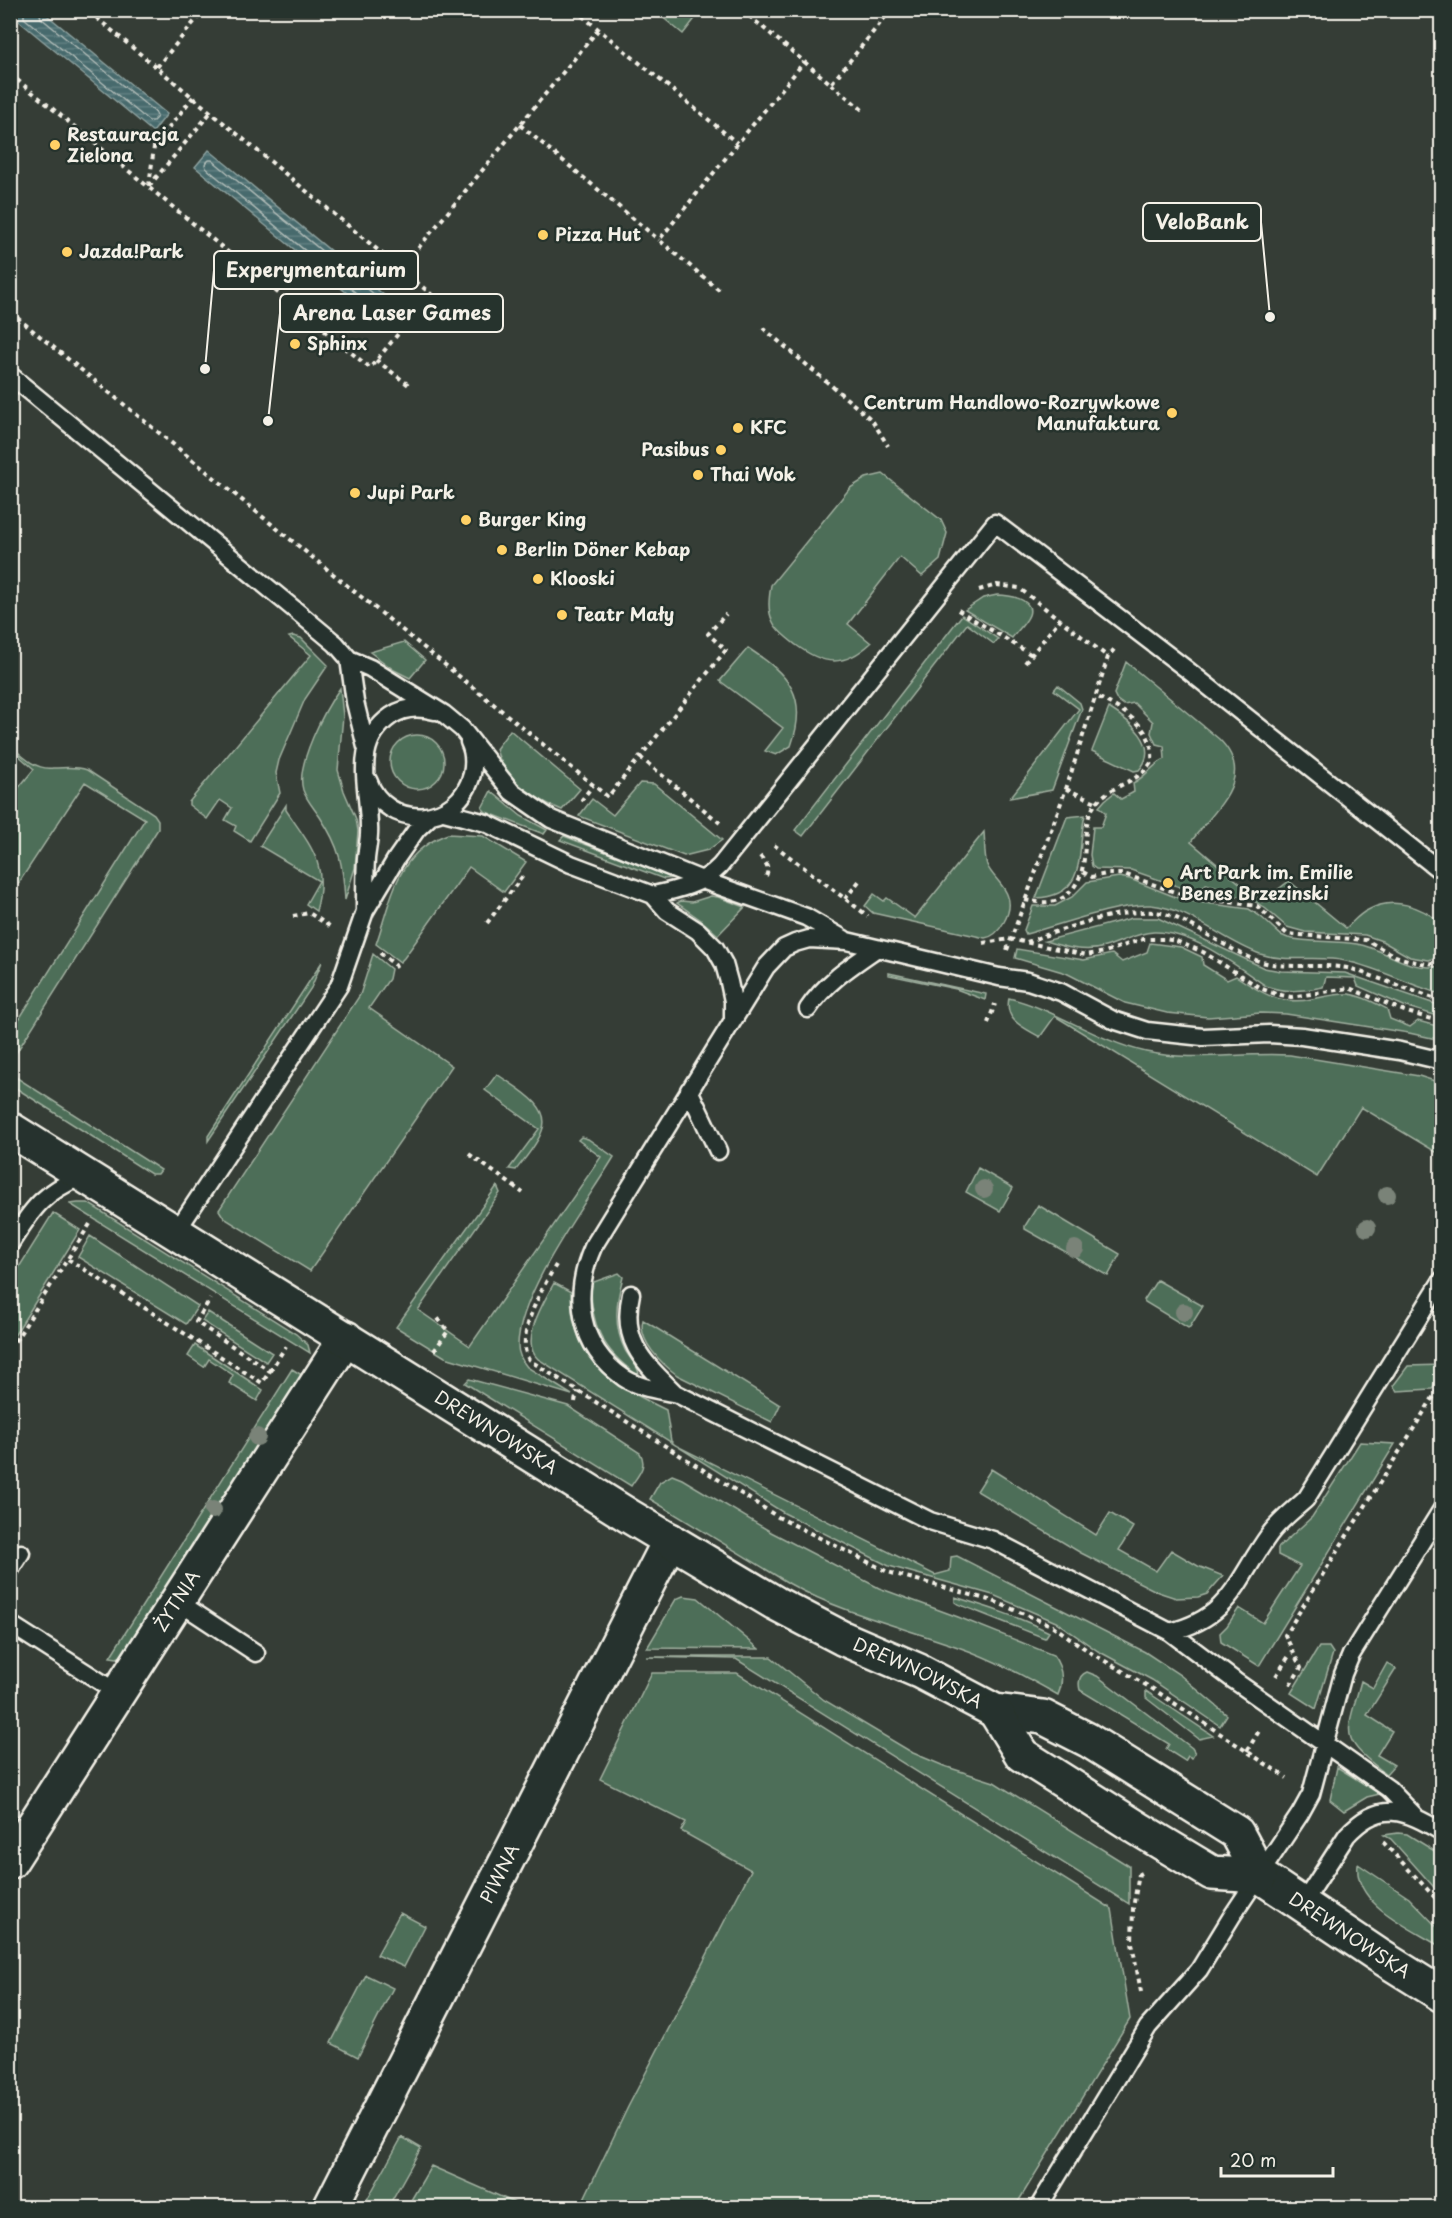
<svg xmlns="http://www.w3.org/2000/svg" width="1452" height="2218" viewBox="0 0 1452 2218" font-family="'Playpen Sans',sans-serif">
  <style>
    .grass { fill: #4e6e58; stroke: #a1b0a0; stroke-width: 1.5 }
    .water { fill: url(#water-rules); stroke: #8ca09e; stroke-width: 1.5 }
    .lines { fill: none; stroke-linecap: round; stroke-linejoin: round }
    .shore { stroke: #afbbb7; stroke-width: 1.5 }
    .service-casing { stroke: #f4f1e8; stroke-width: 21 }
    .minor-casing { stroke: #f4f1e8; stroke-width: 38 }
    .secondary-casing { stroke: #f4f1e8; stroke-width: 38 }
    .path { stroke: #f4f1e8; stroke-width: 4; stroke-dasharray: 4.5 4.5; stroke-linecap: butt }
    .service { stroke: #26332d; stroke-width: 16 }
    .minor { stroke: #26332d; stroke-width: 33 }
    .secondary { stroke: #26332d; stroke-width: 33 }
    .tree { fill: #7a8378 }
    .poi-dot { fill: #ffd166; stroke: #26332d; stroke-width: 2 }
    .labels { text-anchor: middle; stroke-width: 5; stroke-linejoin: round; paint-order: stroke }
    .poi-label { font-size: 18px; font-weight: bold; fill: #f4f1e8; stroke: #26332d; text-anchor: start }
    .street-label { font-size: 18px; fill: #f4f1e8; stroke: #26332d }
    .leader { fill: none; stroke: #f4f1e8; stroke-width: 2 }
    .callout-dot { fill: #f4f1e8; stroke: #26332d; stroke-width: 2 }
    .callout { fill: #26332d; stroke: #f4f1e8; stroke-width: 2 }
    .callout-label { font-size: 20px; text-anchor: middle; font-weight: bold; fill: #f4f1e8 }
  </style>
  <defs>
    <pattern id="water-rules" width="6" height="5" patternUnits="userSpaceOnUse" patternTransform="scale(1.5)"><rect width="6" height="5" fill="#476a6d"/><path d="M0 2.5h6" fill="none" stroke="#628082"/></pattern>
  </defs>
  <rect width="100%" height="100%" fill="#353d36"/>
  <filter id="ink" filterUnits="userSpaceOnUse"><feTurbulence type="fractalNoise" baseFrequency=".0167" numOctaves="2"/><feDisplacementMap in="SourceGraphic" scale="12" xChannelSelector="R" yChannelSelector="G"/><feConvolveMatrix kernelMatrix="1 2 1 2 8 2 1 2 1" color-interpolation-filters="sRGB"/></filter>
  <g filter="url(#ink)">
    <path class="grass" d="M655,11h46l-18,23z
      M883,474l58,46 6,13 -7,27 -18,16 -22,-19 -52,67 23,19c-27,25 -48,22 -75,2 -8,-6 -19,-14 -23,-23 -6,-12 -4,-24 -2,-37l79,-97 16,-10z
      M997,595c10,0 38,3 32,20 -3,8 -12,16 -17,23l-47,-28 18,-12z
      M962,615l36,24 -4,5 -27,-20 -164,212 -8,-6z
      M293,636l8,2 27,27 -23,34 -26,61 -3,13 4,20 -30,48 -16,-10 2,-5 -11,-6 7,-12 -12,-8 -13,19 -18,-14v-3l122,-147 -22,-18z
      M404,642l21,18 -15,18 -16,-8 -24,-18z
      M748,648c41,27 61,48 43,98l-15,9 -11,-4 18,-23 -63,-47z
      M1126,662l93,77c40,39 -7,72 -28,103l71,60 27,-21 57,47c7,-6 13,-14 22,-18 25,-14 53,-4 73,13v33l-12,4 -19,-3 -28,-16 -17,-6 -60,-3 -18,-5 -21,-18 -16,-11 -13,-2 -6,-6 -25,-6 -9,9 -66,-23 -35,-1 -4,-3 -2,-11 3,-28h8l5,-14 -7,-6 6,-7 9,-7 7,6 13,-7 -1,-9c13,-6 20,-19 32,-24l-1,-13 -8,-2 -5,-11 2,-11 -19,-19 -10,2 -7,-5 -3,-6z
      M1058,685l22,18 2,6 -30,81 -42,8 69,-89 -25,-19z
      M340,688l3,28 -5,54 6,21 12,28 2,12 -3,37 -10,32c-2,-35 -5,-53 -25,-83 -6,-9 -13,-16 -17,-27 -8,-25 22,-81 37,-102z
      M1109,708c19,12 53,37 30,62l-5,1 -42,-20z
      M510,730l70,59 -18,21c-28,-11 -58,-31 -66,-61z
      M390 762a27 27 0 1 1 54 0a27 27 0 1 1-54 0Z
      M11,746c12,11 25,24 42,22 13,0 22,-2 34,2l67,44 4,6v9l-147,232v-29l134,-213 -60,-37 -67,102 -7,-6v-81l23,-28 -23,-20z
      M640,783l14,1 68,56 -14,10 -24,6 -105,-40 13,-17 21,16z
      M491,791l30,25 26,14 -3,4 -58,-22 -4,-4z
      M286,805v5c25,37 43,54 30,101l-10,-7 13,-23 -59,-35z
      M1085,815c-9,37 4,81 -49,83l31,-81z
      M984,832c1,10 0,24 3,33 5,12 18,20 21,32 5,14 -8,39 -23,41l-112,-25 -8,-7 9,-12 10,7 3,-3 28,20z
      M448,834l35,2 43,26 -22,30 -35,-25 -65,91 -4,4 -24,-18c16,-46 20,-92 72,-110z
      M564,836l109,42 -9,1 -104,-39z
      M1119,877l11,2 53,21 66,9 11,7 21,19 7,3c23,5 46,2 69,6 32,6 49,28 84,22v28c-32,-9 -62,-26 -95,-33 -28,-6 -58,2 -86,-7 -37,-13 -69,-45 -109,-49 -32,-2 -92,20 -125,29l-2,-4 9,-24h22l17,-9 15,-15z
      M711,896l7,1 27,10 -27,28 -17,-15 -24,-17 4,-2 11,1z
      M1132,918h26l106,50 17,3 64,2 96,33v11l-37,-11 -46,-20 -3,-8 -29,-1 -3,10c-20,4 -38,6 -57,-1 -31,-21 -74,-55 -112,-54 -19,1 -32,10 -49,15 -20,6 -41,0 -60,-6z
      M1150,943l31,4 21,10 1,8 24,15 9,-4c25,17 45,30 76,23 13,-2 24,-6 37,-5 14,2 26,9 38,15l3,10 20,8 8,-6 23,6v13l-32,-7 -123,-19 -25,-1 -53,4 -41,-4 -42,-10 -59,-30 -51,-15 2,-9 67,11 28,-6 10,8 25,-10z
      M373,954l18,15 -2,10 -20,29 83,58 -142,205 -86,-53 -5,-8 141,-215z
      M322,962l-11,26 -103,153v-5z
      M889,973l97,21 -1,6 -29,-11 -67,-14z
      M1009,998c48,12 88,43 137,54 48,10 96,0 144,3l129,21 22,7v72l-80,-48 -44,70 -262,-161 -15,21c-17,-10 -36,-16 -31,-39z
      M10,1074h1l150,96 -3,4h-7l-140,-89z
      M497,1074c17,13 56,31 45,57 -5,14 -17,27 -26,39l-7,-1 30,-40 -54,-39z
      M581,1137l7,2 26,18c-28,46 -96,137 -96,189 0,8 4,15 9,21l45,28 -127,-38 -49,-30 101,-141 3,7 -82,117 52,36 131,-189 -23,-17z
      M978,1168l35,20 -13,23 -34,-19z
      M78,1203h10l208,131 12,11 2,8 -240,-149z
      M1038,1205l82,49 -12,22 -83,-47v-3z
      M53,1213l27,17 -69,111v-9l2,-4 -3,-2 1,-46z
      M90,1236l108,70 -12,18 -108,-67z
      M619,1273l4,4c-7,25 -10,48 2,73 4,8 13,15 14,24h-3c-34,-24 -46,-50 -45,-91z
      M1157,1280l46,26 -13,21 -2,1 -43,-26 -1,-2z
      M554,1283l17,9c0,70 40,91 95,118l5,31 4,4 260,130 15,-4 1,-14 6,-1 188,96 35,23 47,40 -7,11 -68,-46 -54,-29 -42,-29 -63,-27 -104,-29 -105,-53 -246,-154c-19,-18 6,-57 16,-76z
      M208,1312l64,41 -6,9 -64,-41z
      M643,1320l137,85 -8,17 -95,-47c-15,-11 -40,-35 -34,-55z
      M195,1345l68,45 -6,11 -28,-18 4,-8 -24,-16 -5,8 -16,-11z
      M1441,1365v7l-9,17 -35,2 -4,-5 15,-20z
      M292,1369l13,8 -179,277 -9,4 -7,-1z
      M469,1379l99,27 72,47c8,13 -2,22 -9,33l-166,-103z
      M1360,1442l35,2 -136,222 -38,-24 -1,-9 7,-7 12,-18 24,15 37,-57 -22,-11v-7l34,-31z
      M991,1469l105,66 14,-22 23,14 -14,23 37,21 15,-21 27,16 25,10 -16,18 -9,3 -22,1 -18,-6 -77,-39 -104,-62z
      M672,1475l10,4 89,53 108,56 79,29 95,38c9,12 11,26 5,40 -32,-18 -65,-36 -100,-48 -56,-20 -116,-34 -168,-63l-140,-85 10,-17z
      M683,1596l15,2 61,51 -112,-1 29,-49z
      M955,1597c32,10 64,20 94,35l-4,6 -3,-1 -84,-33 -3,-2z
      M1319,1647h10l4,6 -17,56 -25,-16z
      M646,1657h125l53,43 89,53 31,13 50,16 135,84v38l-393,-245z
      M1387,1663l9,6 -29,46 25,16 -15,24 17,10 -8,9c-48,-37 -40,-38 -25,-93l12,7z
      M1087,1672l10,4 95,72 3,5 -3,5 -4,-2 -3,5 -19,-12 3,-5 -89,-54c-2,-8 -1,-15 7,-18z
      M652,1673h85l375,236 18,110 -115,188h-435l48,-100 123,-237 -70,-39 5,-9 -86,-43z
      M1146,1691l67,45 -14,3 -53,-41z
      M1337,1767l43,27 -13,3 -23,14 -14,-11z
      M1398,1833l9,1 34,21v40l-50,-56 -7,-4z
      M1358,1864l51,34 32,33v16c-30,-19 -88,-42 -83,-83z
      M400,1913l25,13 -21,41 -27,-12z
      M366,1975l27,13 -35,69 -27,-14z
      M402,2137l19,11 -33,59h-25z
      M431,2166l93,41h-117z"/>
    <path class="water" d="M19,11h23l125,103 -14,18 -139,-115z
      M209,150l176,146 -14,17 -176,-146z"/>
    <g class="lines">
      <path class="shore" d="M24,10v8l125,103h4l4,-4 -1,-4 -115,-95 -2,-8
        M209,160h3l163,135v3l-3,4 -4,1 -162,-135 -1,-4z"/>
      <g class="service-casing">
        <path id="service" d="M10,375l284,234 42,35 13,15 21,9 74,46 18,15 50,63 39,27 151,61 104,37 38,22
          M349,659l6,43 11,45
          M368,780c18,51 91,48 104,-6 2,-10 2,-22 -3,-32
          M444,812l42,11 85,41 82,31 14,16 31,20 17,17 9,16 5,18 4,19v19
          M653,895c24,-5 50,-11 67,-29l275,-343 190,145 257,204
          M365,910c0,-17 0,-34 1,-51 1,-11 4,-22 3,-32 0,-41 -18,-83 22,-111 13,-9 29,-9 44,-5
          M808,1009c17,-26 42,-42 68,-60
          M689,1090l29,61
          M176,1232l163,-246 26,-75 31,-52 21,-30 15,-14
          M10,1244c24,-38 33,-51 74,-69
          M631,1294c-11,48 13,68 44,99
          M10,1570l11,-17
          M177,1601l79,52
          M10,1624l108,69
          M1170,1632c61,-15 66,-51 99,-97 10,-14 24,-24 37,-36l136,-219
          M1415,1816l-26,-27 -154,-108 -65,-49 -177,-92 -63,-19 -253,-127c-18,-4 -38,-6 -53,-16 -46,-32 -52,-83 -31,-131l173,-280 18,-19 11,-5 14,-4 38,2 152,36 29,4 33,11 52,28 34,11 56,6 66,-3 33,2 98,15 42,10
          M1302,1905l45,-70c33,-36 58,-25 95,-3
          M1038,2208l110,-181 51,-57 33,-54 68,-102 11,-20 32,-120 8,-19 91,-146"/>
      </g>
      <g class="minor-casing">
        <g id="minor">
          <path id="s1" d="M10,1862l336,-524"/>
          <path id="s2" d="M330,2208l340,-668"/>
        </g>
      </g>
      <g class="secondary-casing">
        <g id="secondary">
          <path id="s3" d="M10,1129l619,387 146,87 67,35 77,33 76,40 48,6 45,23 149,93 23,43 118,79 64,40"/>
          <path d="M995,1711l27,44 117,74 73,44 48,3"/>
        </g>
      </g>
      <path class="path" d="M575,10l162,133
        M742,10l89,74 60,-74
        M157,67l47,-57
        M10,74l360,294 61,-74 -344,-284
        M831,84l34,28
        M520,125l139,115
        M149,186l5,-39 39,-50
        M149,186l62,-74
        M401,269l197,-239
        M719,290l-60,-50 145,-178
        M10,312l598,485 118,-147 -18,-16 18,-20
        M763,328l109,92 16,26
        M376,360l34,26
        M979,590l18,-5 22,3 89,69
        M958,610l74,45
        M1025,663l35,-44
        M640,757l80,66
        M1066,789l30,13
        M581,801l12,-16
        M774,845l94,71
        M760,856c6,7 10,11 6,20
        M1083,872l9,5 14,-3h18l62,22 71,10 30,28 79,6 29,16 16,5 15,3 16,-2
        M845,899l15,-19
        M1025,900c15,3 32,5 44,-7 27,-27 6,-65 28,-91 15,-18 43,-19 55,-41 3,-35 -30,-51 -56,-65
        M293,916l16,-3 22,14
        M487,923l38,-50
        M1027,942c37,-13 109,-42 147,-25 28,12 53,32 82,43 30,11 64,2 96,9l90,32
        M983,943l27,-4 76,16 19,-3 38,-13h22l11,2 27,11 59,37 14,5 15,3 58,-9 58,24 35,10
        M1007,950l59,-161 42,-132 8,-10
        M380,953l15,12 3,7
        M988,1023l7,-19
        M469,1154l54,39
        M68,1259l194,124 8,-12 -74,-49 14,-23
        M556,1265c-13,21 -42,72 -27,95l249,157 110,55 105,29 60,25 38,27 62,36 134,89
        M10,1349l80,-125
        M434,1351l14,-20 -12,-15
        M270,1371l16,-25
        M575,1402l2,-11
        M1276,1676l13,-20
        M1290,1685l11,-17 -16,-33 157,-252
        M1247,1751l12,-20
        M1383,1842l59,63
        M1141,1992l-9,-49 1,-35 6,-34 4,-2"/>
      <use href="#service" class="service"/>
      <use href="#minor" class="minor"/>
      <use href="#secondary" class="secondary"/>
    </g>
    <g class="tree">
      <circle cx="984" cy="1189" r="9"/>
      <circle cx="1387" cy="1195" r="9"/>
      <circle cx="1367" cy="1228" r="9"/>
      <circle cx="1075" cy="1249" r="9"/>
      <circle cx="1184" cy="1312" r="9"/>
      <circle cx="257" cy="1437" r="9"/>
      <circle cx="213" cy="1510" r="9"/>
    </g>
  </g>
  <g class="poi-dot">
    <circle cx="55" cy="145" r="6"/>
    <circle cx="543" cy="235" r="6"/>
    <circle cx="67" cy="252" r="6"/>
    <circle cx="295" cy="344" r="6"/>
    <circle cx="1172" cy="413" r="6"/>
    <circle cx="738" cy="428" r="6"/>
    <circle cx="721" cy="450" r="6"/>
    <circle cx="698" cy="475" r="6"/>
    <circle cx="355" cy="493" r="6"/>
    <circle cx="466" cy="520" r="6"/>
    <circle cx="502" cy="550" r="6"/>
    <circle cx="538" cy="579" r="6"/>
    <circle cx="562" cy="615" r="6"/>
    <circle cx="1168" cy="883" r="6"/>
  </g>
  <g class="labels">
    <g class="poi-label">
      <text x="67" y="141">Restauracja<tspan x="67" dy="21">Zielona</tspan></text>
      <text x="555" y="241">Pizza Hut</text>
      <text x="79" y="258">Jazda!Park</text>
      <text x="307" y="350">Sphinx</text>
      <text x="1160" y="409" text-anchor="end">Centrum Handlowo-Rozrywkowe<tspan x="1160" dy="21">Manufaktura</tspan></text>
      <text x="750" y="434">KFC</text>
      <text x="709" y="456" text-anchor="end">Pasibus</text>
      <text x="710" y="481">Thai Wok</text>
      <text x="367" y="499">Jupi Park</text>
      <text x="478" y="526">Burger King</text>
      <text x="514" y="556">Berlin Döner Kebap</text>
      <text x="550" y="585">Klooski</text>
      <text x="574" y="621">Teatr Mały</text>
      <text x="1180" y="879">Art Park im. Emilie<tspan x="1180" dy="21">Benes Brzezinski</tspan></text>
    </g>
    <g class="street-label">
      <text dy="6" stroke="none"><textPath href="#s3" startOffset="573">DREWNOWSKA</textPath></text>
      <text dy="6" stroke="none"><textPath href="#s1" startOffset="310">ŻYTNIA</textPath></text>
      <text dy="6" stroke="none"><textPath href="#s3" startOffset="1059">DREWNOWSKA</textPath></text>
      <text dy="6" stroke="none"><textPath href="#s2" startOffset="375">PIWNA</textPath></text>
      <text dy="6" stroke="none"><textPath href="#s3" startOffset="1576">DREWNOWSKA</textPath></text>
    </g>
  </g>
  <path class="leader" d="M1270 317L1261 222M205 369L214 270M268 421L280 313"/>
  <g class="callout-dot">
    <circle cx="1270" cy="317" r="6"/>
    <circle cx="205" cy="369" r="6"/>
    <circle cx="268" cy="421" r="6"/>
  </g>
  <g class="callout">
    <rect x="1143" y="203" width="118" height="38" rx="6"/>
    <rect x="214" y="251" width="204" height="38" rx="6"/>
    <rect x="280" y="294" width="223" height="38" rx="6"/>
  </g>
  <g class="callout-label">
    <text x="1202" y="229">VeloBank</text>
    <text x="316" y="277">Experymentarium</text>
    <text x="392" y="320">Arena Laser Games</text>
  </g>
  <rect width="1452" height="2218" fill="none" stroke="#26332d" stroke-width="36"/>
  <rect x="18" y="18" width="1416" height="2182" fill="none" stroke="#f4f1e8" stroke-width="2" filter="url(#ink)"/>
  <path d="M1221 2167v9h112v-9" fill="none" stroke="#f4f1e8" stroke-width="3"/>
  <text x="1230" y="2167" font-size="18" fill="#f4f1e8" stroke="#26332d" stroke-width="4.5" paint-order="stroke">20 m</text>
</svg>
